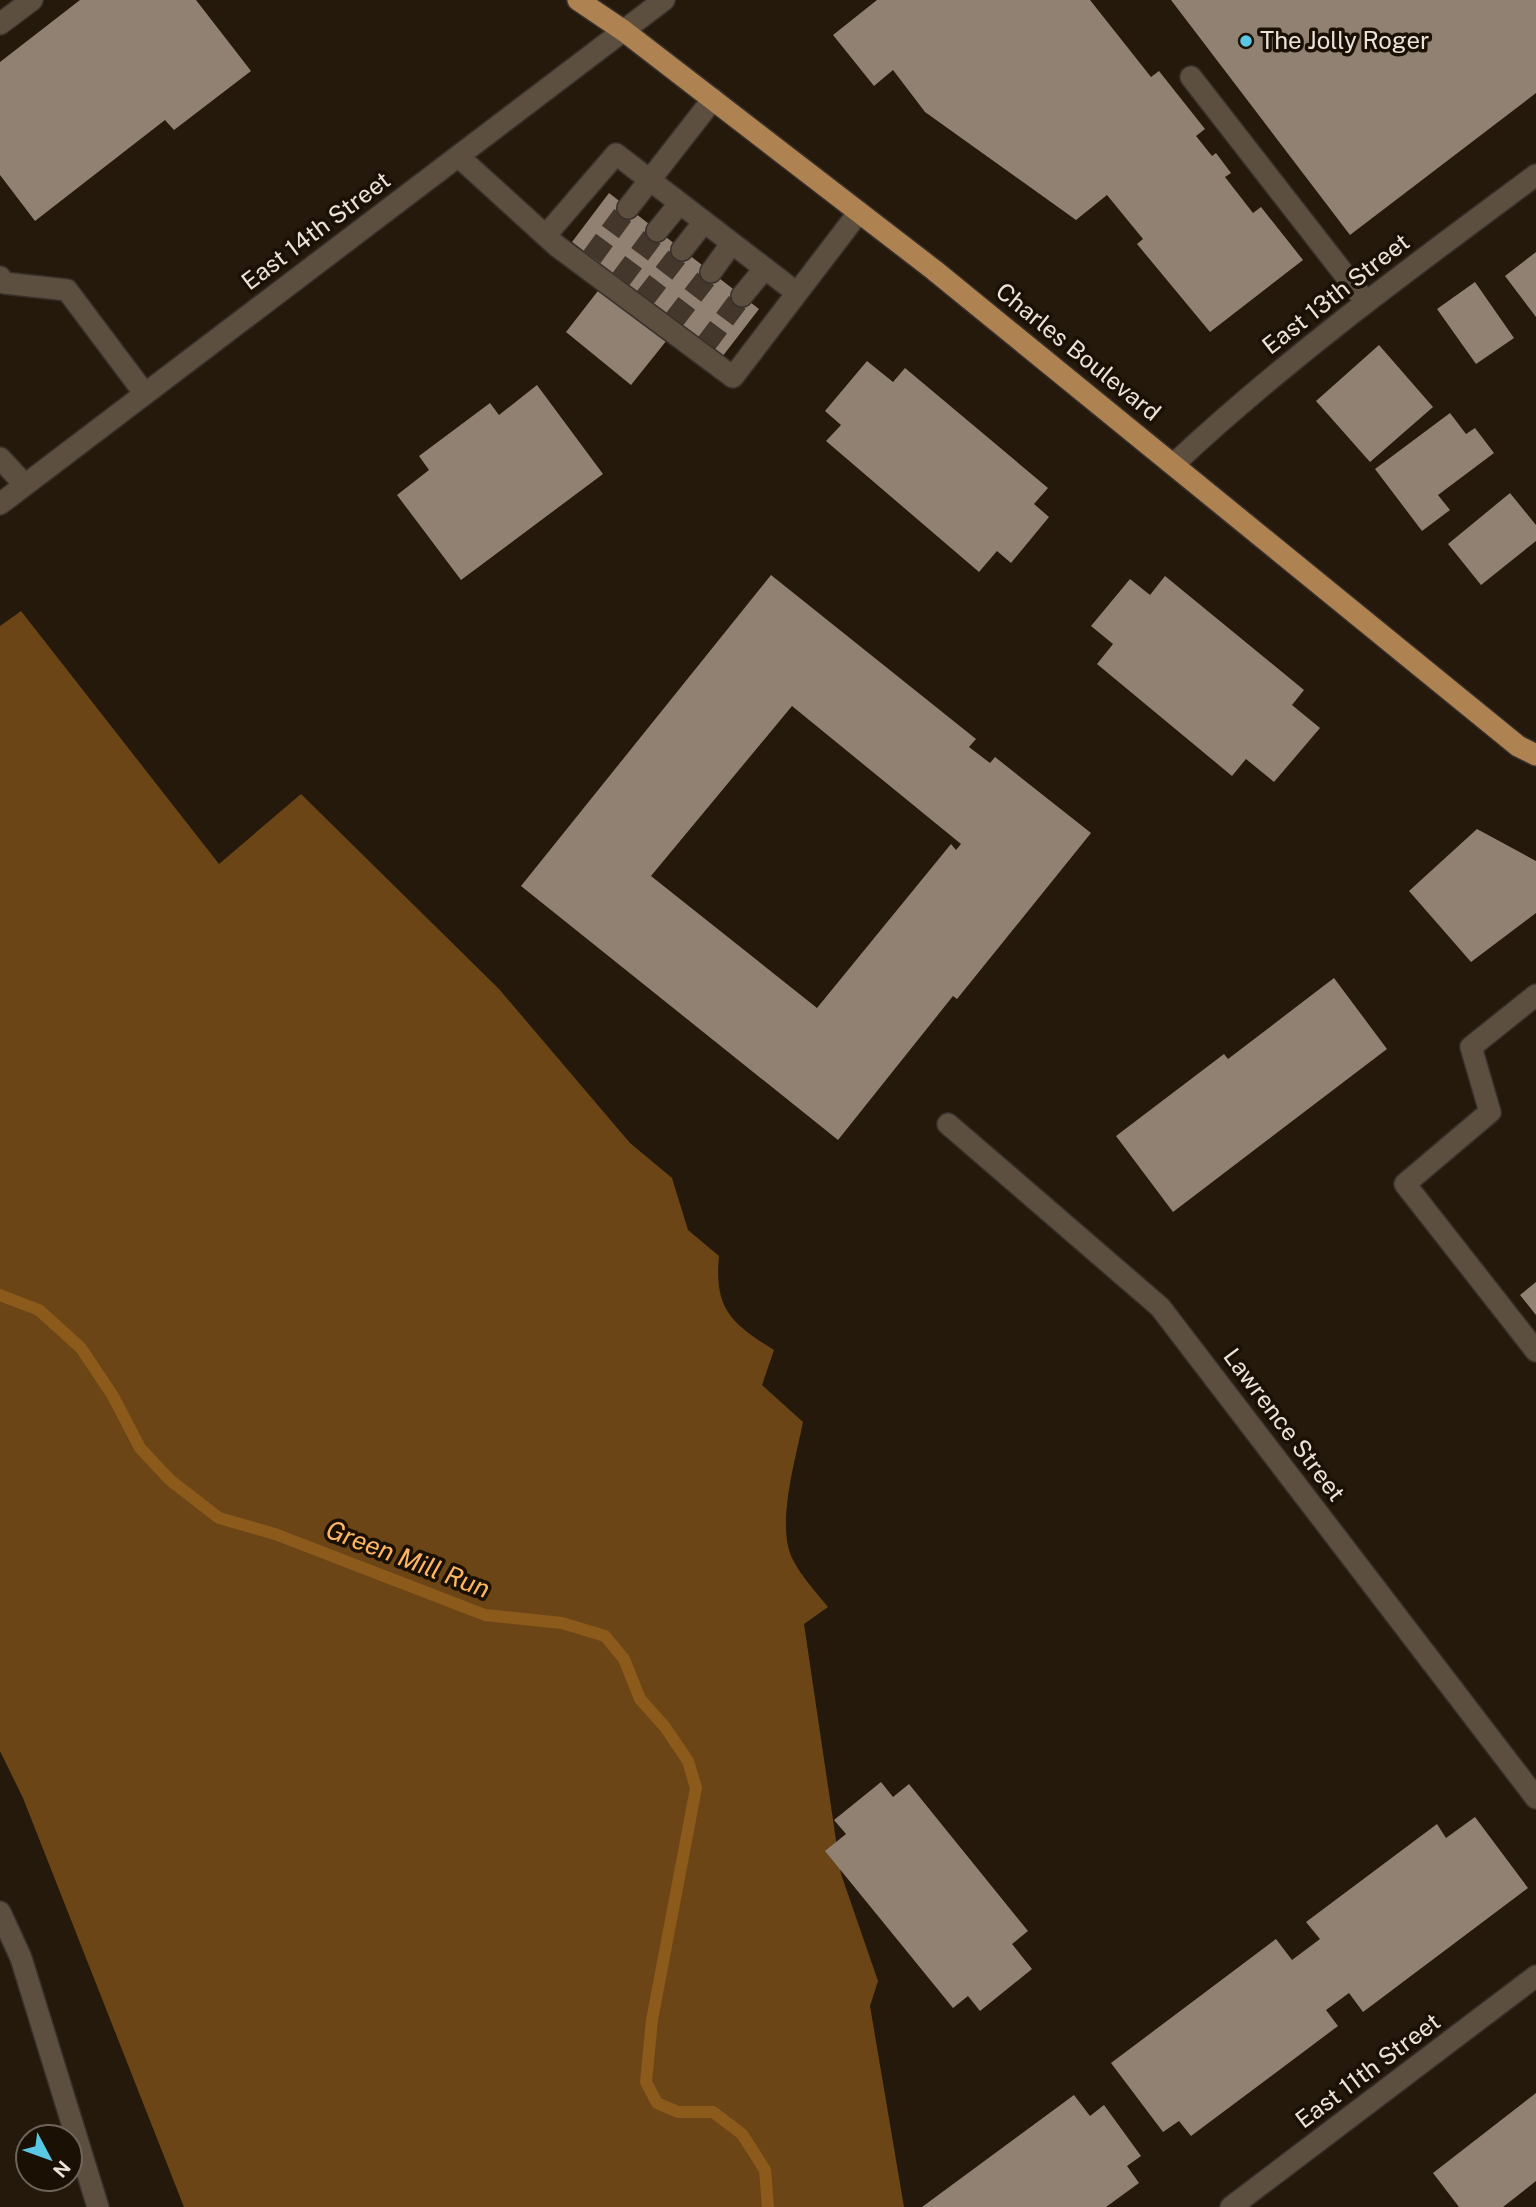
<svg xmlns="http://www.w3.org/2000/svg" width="1536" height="2207" viewBox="0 0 1536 2207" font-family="'Public Sans',sans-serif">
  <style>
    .forest { fill: #6b4516 }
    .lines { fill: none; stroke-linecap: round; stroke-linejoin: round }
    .stream { stroke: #8c5a1a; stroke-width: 12 }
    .building { fill: #908172; fill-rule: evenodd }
    .minor-tunnel { stroke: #43372b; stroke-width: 21; stroke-dasharray: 21 10; stroke-linecap: butt }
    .minor-casing { stroke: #39302c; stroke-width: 24 }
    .major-casing { stroke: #39302c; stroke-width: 24 }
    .minor { stroke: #5c4f40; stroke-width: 21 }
    .major { stroke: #af8351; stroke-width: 21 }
    .poi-dot { fill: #5ac8e5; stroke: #1b1004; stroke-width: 2.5 }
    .labels { text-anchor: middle; stroke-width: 7; stroke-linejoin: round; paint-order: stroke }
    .poi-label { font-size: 24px; fill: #ebe2da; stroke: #1b1004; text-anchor: start }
    .street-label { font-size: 24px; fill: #ebe2da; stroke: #1b1004 }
    .water-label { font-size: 26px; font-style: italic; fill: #feb663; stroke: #1b1004 }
  </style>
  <rect width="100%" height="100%" fill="#25190c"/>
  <path class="forest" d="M21,611l198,253 82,-70 198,195 131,154 42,35 16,52 31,26c-5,53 12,67 55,94l-12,35 41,37c-7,36 -27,102 -11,136 8,17 24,34 36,49l-24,17 37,250 37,107 -8,25 34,201h-720l-161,-409 -23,-47v-1125z"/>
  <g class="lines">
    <path class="stream" d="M0,1295l39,15 42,38 32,48 27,52 30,32 49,38 56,16 210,81 77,8 43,13 19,23 16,40 25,28 23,34 8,27 -44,232 -6,62 11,21 21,9h35l29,22 23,36 3,37"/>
  </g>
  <path class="building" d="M80,0h116l55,71 -77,59 -9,-10 -130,101 -35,-46v-113z
    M877,0h213l61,77 8,-6 46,58 -9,7 16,20 4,-3 15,20 -6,4 28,36 8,-6 42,53 -93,72 -73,-88 6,-5 -36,-44 -31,25 -151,-108 -32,-42 -19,16 -41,-51z
    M1171,0h365v93l-186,142z
    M609,193l150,116 -37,48 -150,-115z
    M1536,252v65l-31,-41z
    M1475,282l39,56 -38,26 -39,-55z
    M601,287l66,53 -36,45 -65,-53z
    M1379,345l54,62 -63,55 -54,-61z
    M867,361l26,21 12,-14 143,120 -14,16 15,13 -38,46 -14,-12 -18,21 -153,-131 15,-16 -16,-14z
    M537,385l66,89 -142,106 -64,-85 32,-25 -10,-14 71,-53 9,12z
    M1450,413l16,21 9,-6 19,25 -56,42 12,15 -28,21 -47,-62z
    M1510,493l26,32v16l-55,44 -33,-41z
    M771,575l205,164 -7,8 21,16 5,-6 96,76 -134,166 -4,-3 -115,144 -317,-254zM792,706l169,138 -5,6 -5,-6 -134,164 -166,-132z
    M1165,576l139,114 -12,15 28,23 -46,54 -28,-23 -14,17 -135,-112 16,-20 -22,-18 39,-47 20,16z
    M1477,829l59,32v52l-65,49 -62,-71z
    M1334,978l53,71 -214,163 -57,-76 108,-82 4,5z
    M1536,1282v33l-16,-20z
    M881,1782l12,15 16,-13 119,147 -16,13 20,25 -52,42 -12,-15 -15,12 -128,-157 21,-17 -12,-14z
    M1475,1817l53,71 -165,124 -14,-19 -23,17 12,16 -147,110 -12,-15 -16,11 -52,-69 165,-124 16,21 28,-21 -14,-17 131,-98 9,14z
    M1536,2093v88l-33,26h-44l-26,-34z
    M1074,2095l16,21 14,-11 37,51 -14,10 12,17 -33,24h-184z"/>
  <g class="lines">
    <path class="minor-tunnel" d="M592,257l36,-49
      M621,279l36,-48
      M645,298l37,-48
      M674,320l37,-48
      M706,344l36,-48"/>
    <g class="minor-casing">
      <path id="minor" d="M0,24l32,-24
        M1191,77l175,225
        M458,156l99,90 176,131 126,-165
        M628,208l85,-109
        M657,231l23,-28
        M546,235l70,-81 181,139
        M682,250l22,-28
        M711,272l21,-29
        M0,277l4,6 63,7 78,104
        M742,296l23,-28
        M0,458l25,27
        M1174,464c113,-106 238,-197 362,-289
        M0,504l664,-504
        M1536,995l-65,52 19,65 -85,72 131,167
        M948,1124l212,183 376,491
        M0,1912l21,46 77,249
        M1231,2207l305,-231"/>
    </g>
    <g class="major-casing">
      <path id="major" d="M578,0l46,31 310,239 584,476 18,9"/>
    </g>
    <use href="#minor" class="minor"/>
    <use href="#major" class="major"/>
  </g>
  <circle class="poi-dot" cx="1246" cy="41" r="7"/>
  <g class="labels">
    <g class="poi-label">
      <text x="1260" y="49">The Jolly Roger</text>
    </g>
    <g class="street-label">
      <text transform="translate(316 231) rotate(-37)" y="8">East 14th Street</text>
      <text transform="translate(1336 294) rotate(-38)" y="8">East 13th Street</text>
      <text transform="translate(1078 352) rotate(39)" y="8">Charles Boulevard</text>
      <text transform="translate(1284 1425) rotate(53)" y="8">Lawrence Street</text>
      <text transform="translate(1368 2071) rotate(-37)" y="8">East 11th Street</text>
    </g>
    <g class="water-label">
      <text transform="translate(408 1559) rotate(21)" y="9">Green Mill Run</text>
    </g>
  </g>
  <g transform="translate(49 2158) rotate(131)"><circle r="33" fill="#1b1004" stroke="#6e645a" stroke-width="2"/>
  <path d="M0-5L12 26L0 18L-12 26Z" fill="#5ac8e5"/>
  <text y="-10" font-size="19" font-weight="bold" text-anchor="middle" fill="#ebe2da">N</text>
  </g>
</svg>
